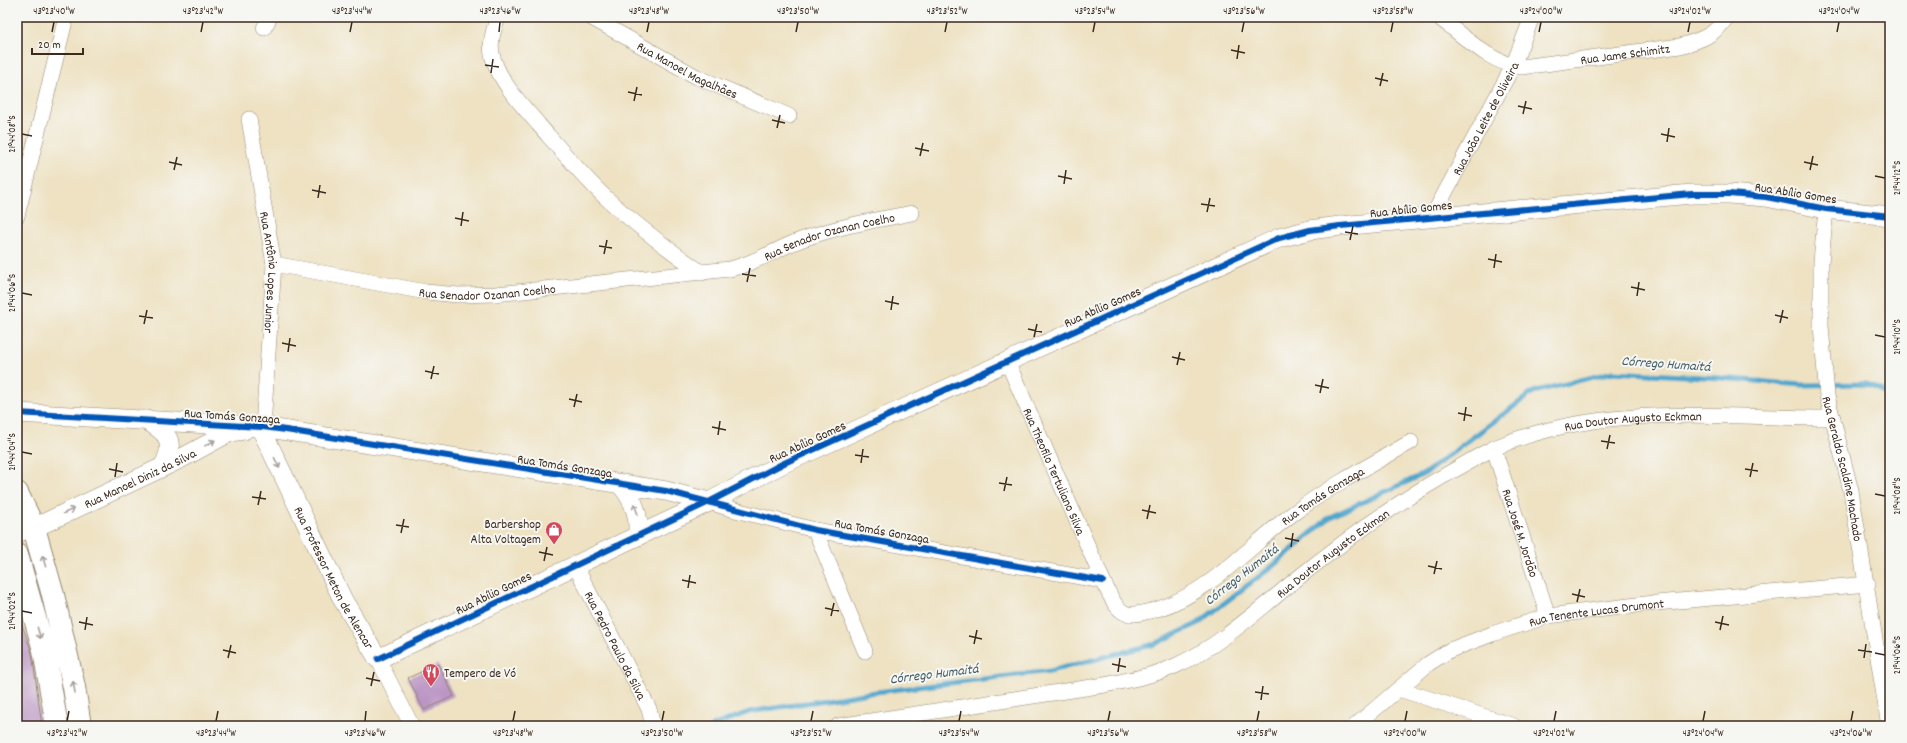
<svg xmlns="http://www.w3.org/2000/svg" width="1907" height="743" viewBox="0 0 1907 743" font-family="Dekko,sans-serif">
  <style>
    .lines { fill: none; stroke-linecap: round; stroke-linejoin: round }
    .stream { stroke: #51a6cd; stroke-width: 5 }
    .building { fill: #bb96c5 }
    .minor-casing { stroke: #948670; stroke-width: 16 }
    .tertiary-casing { stroke: #948670; stroke-width: 20 }
    .trunk-casing { stroke: #948670; stroke-width: 24 }
    .minor { stroke: #fff; stroke-width: 15 }
    .tertiary { stroke: #fff; stroke-width: 19 }
    .trunk { stroke: #fff; stroke-width: 22 }
    .cycleway-casing { stroke: #f6f6f2; stroke-width: 8 }
    .cycleway { stroke: #0057b8; stroke-width: 6 }
    .oneway { stroke: #a79f9a }
    .ticks { fill: none; stroke: #3b2a1e; stroke-width: 1.5 }
    .labels { text-anchor: middle; stroke-width: 4; stroke-linejoin: round; paint-order: stroke }
    .street-label { font-size: 13px; fill: #3b2a1e; stroke: #f6f6f2 }
    .poi-label { font-size: 13px; fill: #3b2a1e; stroke: #f6f6f2; text-anchor: end }
    .water-label { font-size: 14px; font-style: italic; fill: #445c64; stroke: #f6f6f2 }
    .neatline { fill: none; stroke: #3b2a1e; stroke-width: 1.5 }
    .ticks-label { font-size: 10px; text-anchor: middle; fill: #3b2a1e }
  </style>
  <rect width="100%" height="100%" fill="#f6f6f2"/>
  <filter id="ink" filterUnits="userSpaceOnUse"><feTurbulence type="fractalNoise" baseFrequency=".025" numOctaves="2"/><feDisplacementMap in="SourceGraphic" scale="8" xChannelSelector="R" yChannelSelector="G"/><feConvolveMatrix kernelMatrix="1 2 1 2 8 2 1 2 1" color-interpolation-filters="sRGB"/></filter>
  <filter id="wash" filterUnits="userSpaceOnUse"><feTurbulence type="fractalNoise" baseFrequency=".012" numOctaves="4" result="noise"/><feDisplacementMap in="SourceGraphic" scale="16" xChannelSelector="R" yChannelSelector="G"/><feGaussianBlur stdDeviation="0.9" result="paint"/><feColorMatrix in="noise" values="0 0 0 0 0 0 0 0 0 0 0 0 0 0 0 0 0 1.4 0 .05"/><feComposite in="paint" operator="in"/></filter>
  <g filter="url(#wash)">
    <rect width="100%" height="100%" fill="#eee2c3"/>
    <g class="lines">
      <path class="stream" d="M712,726l37,-14 127,-20 174,-21 105,-27 42,-20 77,-59 56,-48 94,-43 109,-82 80,-20 108,6 81,7 64,-1 7,2 17,9"/>
    </g>
    <g id="blocks">
      <path class="building" d="M19,616l13,37 10,73h-25v-109z
        M438,664l16,32 -30,14 -16,-32z"/>
    </g>
  </g>
  <g filter="url(#ink)">
    <use href="#blocks" fill-opacity="0" stroke="#948670" stroke-width="1"/>
    <g class="lines">
      <g class="minor-casing">
        <g id="minor">
          <path d="M498,17c-5,14 -10,29 -4,44 9,25 28,44 45,64 21,24 42,49 65,71 31,29 64,53 98,77"/>
          <path id="s1" d="M590,17l107,60 92,39"/>
          <path id="s2" d="M1438,17c25,18 52,47 84,50l158,-21c21,-6 34,-10 47,-29"/>
          <path d="M264,28l6,-11"/>
          <path id="s3" d="M249,119l25,145 -11,163"/>
          <path id="s4" d="M1826,209l-5,53v64l6,70 24,95 38,235"/>
          <path d="M17,216l49,-199"/>
          <path id="s5" d="M1432,217l81,-151 19,-49"/>
          <path id="s6" d="M274,264l152,28 32,3 38,-1 234,-25c29,-7 49,-22 76,-31 34,-12 70,-18 106,-25"/>
          <path id="s7" d="M1007,361l96,220c6,11 12,30 25,33 10,1 21,-3 30,-5 54,-18 89,-61 133,-94 38,-28 79,-50 120,-73"/>
          <path id="s8" d="M1494,449l54,167"/>
          <path d="M709,502l26,8 80,20 288,51"/>
          <path d="M815,530l50,121"/>
          <path d="M17,535l17,-7"/>
          <path id="s9" d="M575,565l74,144 4,17"/>
          <path d="M378,659l34,67"/>
          <path d="M1399,689l115,37"/>
          <path id="s10" d="M838,726l267,-41c23,-5 48,-9 70,-19 43,-19 81,-54 118,-84 52,-42 106,-82 165,-114 12,-7 24,-14 36,-20 107,-46 226,-30 339,-30"/>
          <path id="s11" d="M1355,726l73,-62 22,-14 42,-16 56,-18 97,-12 223,-20"/>
        </g>
      </g>
      <g class="tertiary-casing">
        <g id="tertiary">
          <path d="M17,413l246,14 403,64 43,11"/>
          <path d="M146,420c23,13 30,22 17,47"/>
          <path id="s12" d="M263,427l1,8 79,165 35,59 331,-157 73,-38 497,-226 31,-8 30,-4 352,-32h37l37,3 60,12 64,7"/>
          <path d="M622,486c13,16 17,29 16,50"/>
          <path id="s13" d="M34,528l148,-70 48,-26 14,-2"/>
        </g>
      </g>
      <g class="trunk-casing">
        <path id="trunk" d="M17,493l17,35 19,67 21,92 6,39
          M17,555l27,95 13,76"/>
      </g>
      <use href="#minor" class="minor"/>
      <use href="#tertiary" class="tertiary"/>
      <use href="#trunk" class="trunk"/>
      <g class="cycleway-casing">
        <path id="cycleway" d="M17,413l246,14 23,3 380,61 149,39 288,51
          M378,659l331,-157 73,-38 497,-226 31,-8 30,-4 352,-32h37l37,3 60,12 64,7"/>
      </g>
      <use href="#cycleway" class="cycleway"/>
    </g>
    <defs><path id="oneway-shaft" d="M-6 0H5M1.5-3L5.5 0L1.5 3" fill="none" stroke-width="1.6" stroke-linecap="round" stroke-linejoin="round"/></defs>
    <g class="oneway">
      <use href="#oneway-shaft" transform="translate(210 443) rotate(-29)"/>
      <use href="#oneway-shaft" transform="translate(277 463) rotate(64)"/>
      <use href="#oneway-shaft" transform="translate(636 509) rotate(-109)"/>
      <use href="#oneway-shaft" transform="translate(69 511) rotate(-25)"/>
      <use href="#oneway-shaft" transform="translate(44 561) rotate(-106)"/>
      <use href="#oneway-shaft" transform="translate(39 633) rotate(74)"/>
      <use href="#oneway-shaft" transform="translate(74 687) rotate(-100)"/>
    </g>
  </g>
  <path class="ticks" d="M52,32l2,-10M201,32l2,-10M350,32l2,-10M499,32l1,-10M647,32l2,-10M796,32l2,-10M945,32l2,-10M1093,32l2,-10M1242,32l2,-10M1391,32l2,-10M1539,32l2,-10M1688,32l2,-10M1837,32l2,-10M1231,50l14,3M1237,59l2,-14M485,65l14,2M491,73l2,-14M1375,78l13,3M1380,86l3,-13M628,92l14,3M634,101l3,-14M1518,106l14,3M1523,114l3,-13M772,120l13,3M777,128l3,-13M22,134l10,2M1661,134l14,3M1667,142l2,-14M915,148l14,3M920,156l3,-13M169,162l13,3M1804,162l14,3M174,170l3,-13M1810,170l3,-14M1058,176l14,3M1875,176l10,2M1064,184l2,-14M312,190l14,3M318,198l2,-13M1201,204l14,2M1207,212l3,-14M455,218l14,3M461,226l2,-14M1345,232l13,2M1350,240l3,-14M599,246l13,2M604,254l3,-14M1488,259l14,3M1494,268l2,-14M742,274l14,2M747,282l3,-14M1631,287l14,3M22,293l10,2M1637,296l2,-14M885,301l14,3M891,310l2,-14M1775,315l13,3M139,316l14,2M1780,323l3,-13M144,324l3,-14M1028,329l14,3M1875,335l10,2M1034,337l3,-13M282,343l14,3M288,352l2,-14M1172,357l13,3M1177,365l3,-13M425,371l14,3M431,379l3,-13M1315,385l14,3M1320,393l3,-14M569,399l13,3M574,407l3,-13M1458,413l14,3M1464,421l2,-14M712,427l14,3M718,435l2,-14M1601,441l14,2M1607,449l3,-14M22,452l10,2M855,455l14,2M861,463l2,-14M109,469l14,3M1745,469l13,2M115,477l2,-14M1750,477l3,-14M999,483l13,2M1004,491l3,-14M1875,494l10,2M252,497l14,2M258,505l3,-14M1142,510l14,3M1147,519l3,-14M396,525l13,2M401,533l3,-14M1285,538l14,3M1291,547l2,-14M539,552l14,3M544,561l3,-14M1428,566l14,3M1434,574l3,-13M682,580l14,3M688,588l2,-13M1572,594l13,3M1577,602l3,-13M825,608l14,3M22,611l10,2M831,616l3,-13M79,622l14,3M1715,622l14,3M85,630l2,-13M1720,630l3,-14M969,636l13,3M974,644l3,-14M223,650l13,3M1858,650l14,2M1875,653l10,2M228,658l3,-13M1864,658l2,-14M1112,664l14,3M1118,672l2,-14M366,678l14,3M371,686l3,-14M1255,692l14,2M1261,700l2,-14M67,721l2,-10M216,721l2,-10M365,721l1,-10M513,721l2,-10M662,721l2,-10M811,721l2,-10M959,721l2,-10M1108,721l2,-10M1257,721l2,-10M1405,721l2,-10M1554,721l2,-10M1703,721l2,-10M1851,721l2,-10"/>
  <defs>
    <g id="shop-pin" transform="scale(0.9)"><path d="M0 17L-7.5 6A9.5 9.5 0 1 1 7.5 6Z" fill="#d1495b" stroke="#f6f6f2"/><path d="M-5-2.5h2.3a2.7 3.5 0 0 1 5.4 0H5L5.5 6h-11ZM-1.5-2.5h3a1.5 2.3 0 0 0-3 0Z" fill="#fff"/></g>
    <g id="restaurant-pin" transform="scale(0.9)"><path d="M0 17L-7.5 6A9.5 9.5 0 1 1 7.5 6Z" fill="#d1495b" stroke="#f6f6f2"/><path d="M-5-6h1v4h1v-4h1v4h1v-4h1v5L-1.5 .5V6h-2V.5L-5-1ZM5-6V6H3V1.5H1.5Q1.5-4 5-6Z" fill="#fff"/></g>
  </defs>
  <g fill-rule="evenodd">
    <use href="#shop-pin" x="554" y="530"/>
    <use href="#restaurant-pin" x="431" y="672"/>
  </g>
  <g class="labels">
    <g class="street-label">
      <text dy="5" stroke="none"><textPath href="#s2" startOffset="203">Rua Jame Schimitz</textPath></text>
      <text dy="5" stroke="none"><textPath href="#s1" startOffset="111">Rua Manoel Magalhães</textPath></text>
      <text dy="5" stroke="none"><textPath href="#s5" startOffset="112">Rua João Leite de Oliveira</textPath></text>
      <text transform="translate(1796 192) rotate(9)" y="5">Rua Abílio Gomes</text>
      <text transform="translate(1411 208) rotate(-6)" y="5">Rua Abílio Gomes</text>
      <text dy="5" stroke="none"><textPath href="#s6" startOffset="565">Rua Senador Ozanan Coelho</textPath></text>
      <text dy="5" stroke="none"><textPath href="#s3" startOffset="155">Rua Antônio Lopes Junior</textPath></text>
      <text dy="5" stroke="none"><textPath href="#s6" startOffset="216">Rua Senador Ozanan Coelho</textPath></text>
      <text transform="translate(1102 306) rotate(-24)" y="5">Rua Abílio Gomes</text>
      <text transform="translate(232 415) rotate(4)" y="5">Rua Tomás Gonzaga</text>
      <text dy="5" stroke="none"><textPath href="#s10" startOffset="873">Rua Doutor Augusto Eckman</textPath></text>
      <text transform="translate(807 441) rotate(-25)" y="5">Rua Abílio Gomes</text>
      <text transform="translate(565 465) rotate(9)" y="5">Rua Tomás Gonzaga</text>
      <text dy="5" stroke="none"><textPath href="#s4" startOffset="262">Rua Geraldo Scaldine Machado</textPath></text>
      <text dy="5" stroke="none"><textPath href="#s7" startOffset="120">Rua Theofilo Tertuliano Silva</textPath></text>
      <text dy="5" stroke="none"><textPath href="#s13" startOffset="117">Rua Manoel Diniz da Silva</textPath></text>
      <text dy="5" stroke="none"><textPath href="#s7" startOffset="514">Rua Tomás Gonzaga</textPath></text>
      <text transform="translate(882 530) rotate(10)" y="5">Rua Tomás Gonzaga</text>
      <text dy="5" stroke="none"><textPath href="#s8" startOffset="88">Rua José M. Jordão</textPath></text>
      <text dy="5" stroke="none"><textPath href="#s10" startOffset="537">Rua Doutor Augusto Eckman</textPath></text>
      <text dy="5" stroke="none"><textPath href="#s12" startOffset="167">Rua Professor Meton de Alencar</textPath></text>
      <text transform="translate(493 592) rotate(-26)" y="5">Rua Abílio Gomes</text>
      <text dy="5" stroke="none"><textPath href="#s11" startOffset="274">Rua Tenente Lucas Drumont</textPath></text>
      <text dy="5" stroke="none"><textPath href="#s9" startOffset="90">Rua Pedro Paulo da Silva</textPath></text>
    </g>
    <g class="poi-label">
      <text x="541" y="528">Barbershop<tspan x="541" dy="15">Alta Voltagem</tspan></text>
      <text x="444" y="677" text-anchor="start">Tempero de Vó</text>
    </g>
    <g class="water-label">
      <text transform="translate(1666 363) rotate(4)" y="5">Córrego Humaitá</text>
      <text transform="translate(1241 574) rotate(-38)" y="5">Córrego Humaitá</text>
      <text transform="translate(934 673) rotate(-7)" y="5">Córrego Humaitá</text>
    </g>
  </g>
  <rect width="1907" height="743" fill="none" stroke="#f6f6f2" stroke-width="44"/>
  <path d="M32 48v6h51v-6" fill="none" stroke="#3b2a1e" stroke-width="2"/>
  <text x="38" y="48" font-size="12" fill="#3b2a1e" stroke="#f6f6f2" stroke-width="3" paint-order="stroke">20 m</text>
  <rect x="22" y="22" width="1863" height="699" class="neatline"/>
  <g class="ticks-label">
    <text x="54" y="14">43°23'40"W</text>
    <text x="203" y="14">43°23'42"W</text>
    <text x="352" y="14">43°23'44"W</text>
    <text x="500" y="14">43°23'46"W</text>
    <text x="649" y="14">43°23'48"W</text>
    <text x="798" y="14">43°23'50"W</text>
    <text x="947" y="14">43°23'52"W</text>
    <text x="1095" y="14">43°23'54"W</text>
    <text x="1244" y="14">43°23'56"W</text>
    <text x="1393" y="14">43°23'58"W</text>
    <text x="1541" y="14">43°24'00"W</text>
    <text x="1690" y="14">43°24'02"W</text>
    <text x="1839" y="14">43°24'04"W</text>
    <text transform="translate(11 134) rotate(-90)" y="4">21°44'08"S</text>
    <text transform="translate(1896 178) rotate(-90)" y="4">21°44'12"S</text>
    <text transform="translate(11 293) rotate(-90)" y="4">21°44'06"S</text>
    <text transform="translate(1896 337) rotate(-90)" y="4">21°44'10"S</text>
    <text transform="translate(11 452) rotate(-90)" y="4">21°44'04"S</text>
    <text transform="translate(1896 496) rotate(-90)" y="4">21°44'08"S</text>
    <text transform="translate(11 611) rotate(-90)" y="4">21°44'02"S</text>
    <text transform="translate(1896 655) rotate(-90)" y="4">21°44'06"S</text>
    <text x="67" y="736">43°23'42"W</text>
    <text x="216" y="736">43°23'44"W</text>
    <text x="365" y="736">43°23'46"W</text>
    <text x="513" y="736">43°23'48"W</text>
    <text x="662" y="736">43°23'50"W</text>
    <text x="811" y="736">43°23'52"W</text>
    <text x="959" y="736">43°23'54"W</text>
    <text x="1108" y="736">43°23'56"W</text>
    <text x="1257" y="736">43°23'58"W</text>
    <text x="1405" y="736">43°24'00"W</text>
    <text x="1554" y="736">43°24'02"W</text>
    <text x="1703" y="736">43°24'04"W</text>
    <text x="1851" y="736">43°24'06"W</text>
  </g>
</svg>
